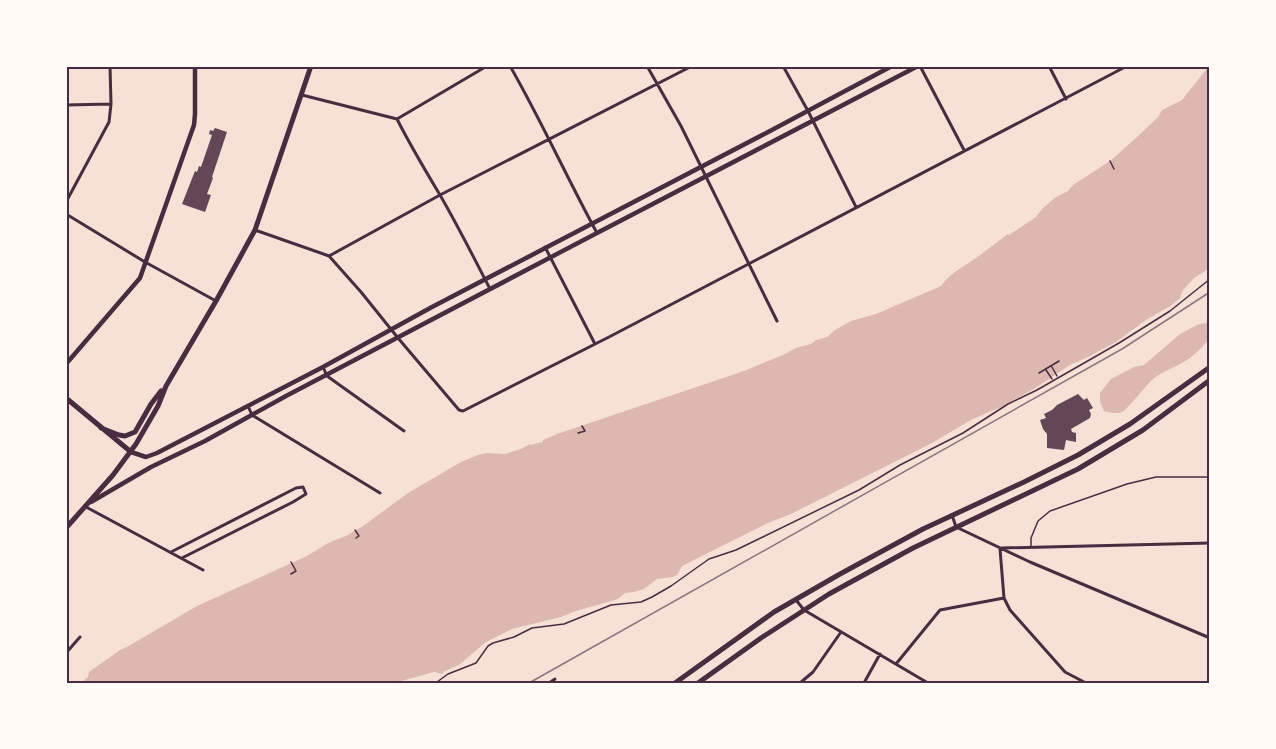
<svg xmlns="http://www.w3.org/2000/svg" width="1276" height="749" viewBox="0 0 1276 749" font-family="Quicksand,sans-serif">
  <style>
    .water { fill: #dcb8b0 }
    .building { fill: #644757 }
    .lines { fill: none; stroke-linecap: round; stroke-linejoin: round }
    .path { stroke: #4a2c40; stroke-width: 1.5 }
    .service { stroke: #4a2c40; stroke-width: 1.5 }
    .minor { stroke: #4a2c40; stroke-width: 3 }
    .tertiary { stroke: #4a2c40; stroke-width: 4.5 }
    .primary { stroke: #4a2c40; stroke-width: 5 }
    .rail { stroke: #8f747c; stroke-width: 1.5 }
    .neatline { fill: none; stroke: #4a2c40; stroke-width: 2 }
  </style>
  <rect width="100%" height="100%" fill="#f7e1d7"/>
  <path class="water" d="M1209,66h1v202l-16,10 -11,12 -3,8 -8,7 -26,15 -30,22 -30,16 -16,7 -33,22 -34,19 -32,14 -39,23 -141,71 -23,9 -86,43 -5,9 -4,2 -16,2 -13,10 -10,3 -9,1 -7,6 -42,12 -15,6 -49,12 -26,13 -27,23 -16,7v2l-9,-2 -40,11h-313l7,-6 1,-5 31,-22 7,-3 70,-41 110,-50 21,-13 18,-7 17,-10 45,-33 53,-31 17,-7 9,-2 18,1 16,-5 9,-5v1l13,-3v-2l14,-6 187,-63 39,-16 13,-7 15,-4 5,-4 11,-3 8,-7 16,-9 25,-7 65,-28c9,-13 22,-19 35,-28 11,-8 21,-16 32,-24l1,1 27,-18 7,-9 13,-11 12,-6 5,-6 37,-24 27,-24 21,-20 4,-7 20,-10z
    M1207,323l3,3v12c-8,10 -17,19 -28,25 -11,6 -23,10 -32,19 -5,5 -24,29 -28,30 -4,2 -13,1 -18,-1l-4,-9v-9l11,-14 23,-12 10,-2 36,-31 19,-10z"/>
  <path class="building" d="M215,128l12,4 -15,45 1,1 -6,16 4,1 -6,17 -23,-8 13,-33 2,1 2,-6 2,1 11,-32 -3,-1 1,-4 3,1z
    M1078,394l6,6 3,-2 6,10 -4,2 2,4 -1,4 -19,11 1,3 4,1v9l-10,-2 -2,10 -17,-2v-14l-4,-5 -3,-9 6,-2 -2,-4 8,-4 5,-5z"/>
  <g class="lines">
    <path class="path" d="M1110,161l4,8
      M1052,367l5,9
      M1046,370l6,9
      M1039,373l20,-12
      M578,433l7,-2 -3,-5
      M355,530l4,6 -3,2
      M291,574l5,-3 -5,-9
      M400,683h4
      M433,683l4,-1 11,-8 28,-11 12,-17 5,-3 21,-6 18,-9 32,-4 47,-19 30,-3 11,-5 19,-11 38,-27 27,-9 123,-60 41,-25 63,-32 45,-29 29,-14 82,-47 51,-32 40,-32"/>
    <path class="service" d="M1031,547v-9l7,-17 12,-10 77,-27 29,-7h54"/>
    <path class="minor" d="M510,66c31,54 57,112 87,167
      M647,66l34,60 96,195
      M783,66l25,45 48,96
      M920,66l44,84
      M1049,66l17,33
      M302,95l95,24c13,26 28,51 43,76 18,31 34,63 50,94
      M66,105l45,-1
      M397,119l90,-53
      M66,202l43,-80 2,-18 -1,-38
      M66,214l79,48 71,39
      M255,230l74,26 32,36 37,46 61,72 4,1 146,-74 518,-271
      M545,247l50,97
      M329,256l111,-61 252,-129
      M323,367l4,9 77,55
      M248,406l4,9 128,78
      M86,507l117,63
      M952,515l4,12 74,35 180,76
      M1002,548l208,-5
      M1000,549l4,49 6,12 55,62 21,11
      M171,552l125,-64 7,-1 3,7 -13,8 -111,56
      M796,600l8,10 124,73
      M66,653l14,-16
      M896,664l44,-54 64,-12
      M549,683l6,-4
      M800,683l13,-11 28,-40
      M864,683l16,-29"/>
    <path class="tertiary" d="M66,364l74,-86 54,-153 1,-11v-48
      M131,452l15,5 11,-4 166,-86 109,-60 338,-176 122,-65
      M91,502l60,-35 54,-26 81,-45 311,-163 321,-167"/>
    <path class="primary" d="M66,398l65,54
      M101,428l18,7 6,1 10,-4 16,-28 10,-13
      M66,528l47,-53 23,-31 22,-38 8,-20 50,-85 39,-71 56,-164
      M675,683l99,-71 66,-38 83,-45 101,-47 54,-27 52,-31 80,-57
      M698,683l63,-45 68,-44 84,-46 165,-79 65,-39 67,-50"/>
    <path class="rail" d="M529,683l593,-334 88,-57"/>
  </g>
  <rect width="1276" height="749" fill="none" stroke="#fffaf5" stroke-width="135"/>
  <rect x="68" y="68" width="1140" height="614" class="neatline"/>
</svg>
